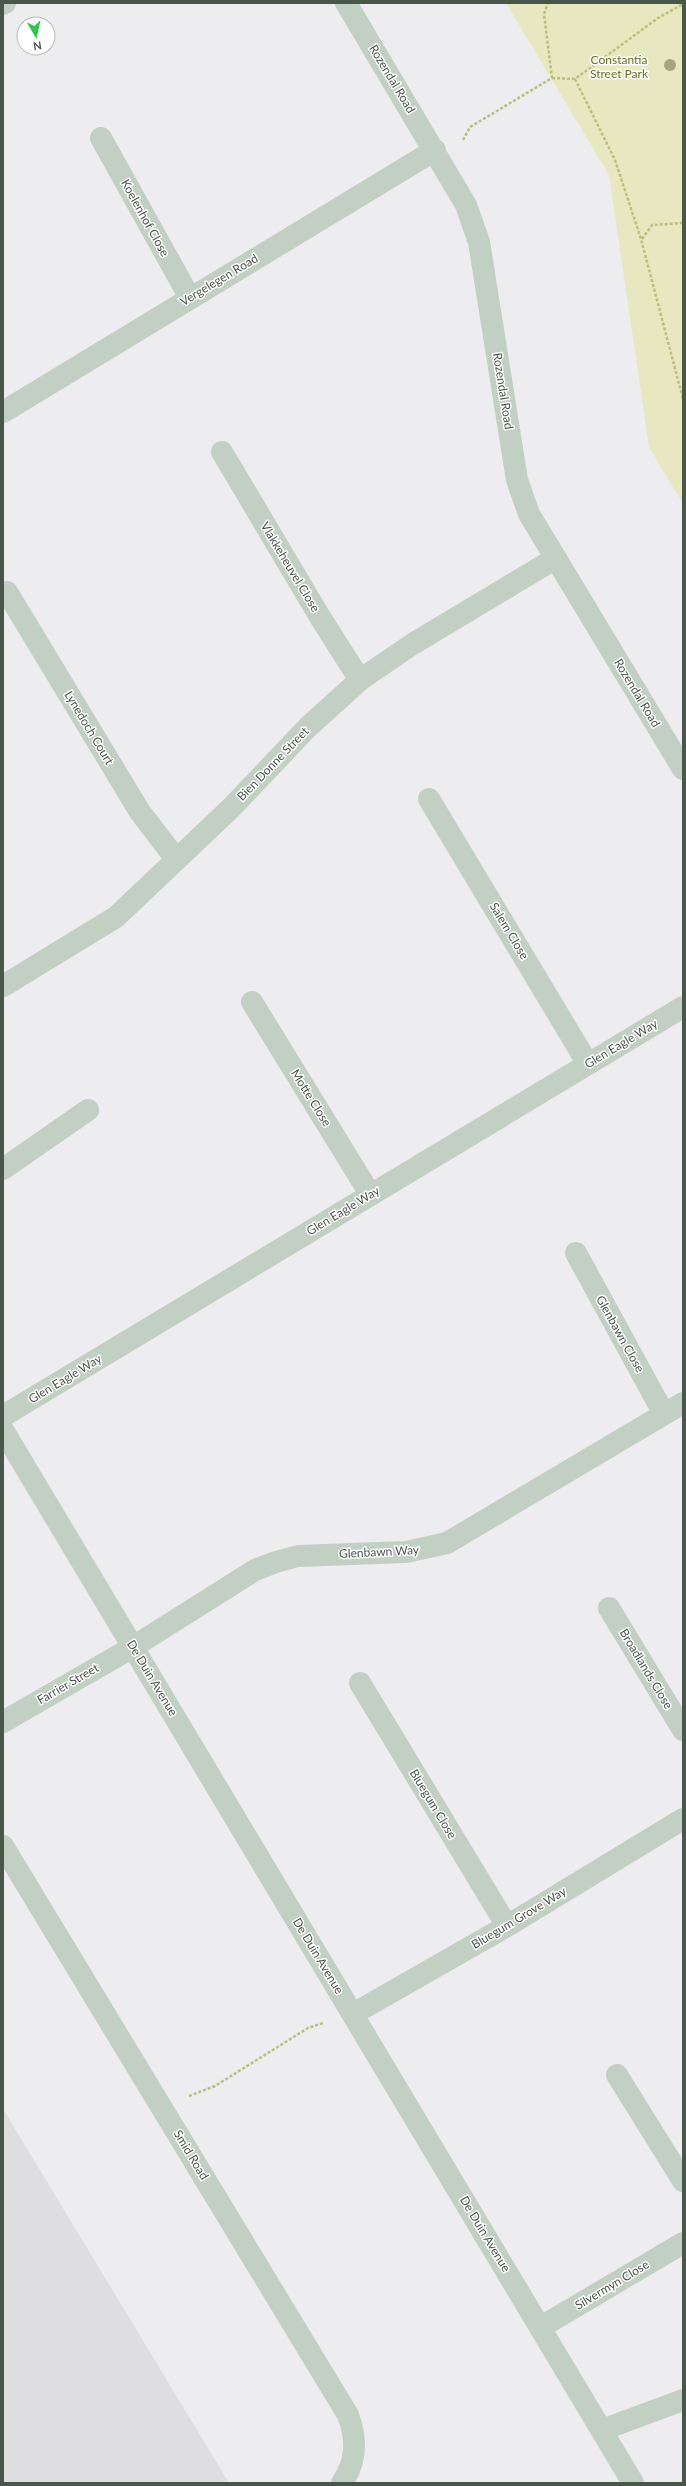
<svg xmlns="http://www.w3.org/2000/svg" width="686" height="2486" viewBox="0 0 686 2486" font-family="Lato,sans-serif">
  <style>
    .education { fill: #dedddf }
    .park { fill: #e7e8bf }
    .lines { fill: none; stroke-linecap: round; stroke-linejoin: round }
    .path { stroke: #b8c17b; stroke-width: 2.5; stroke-dasharray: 3 2; stroke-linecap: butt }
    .minor { stroke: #c1d0c2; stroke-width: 22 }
    .tree { fill: #a2a77d }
    .labels { text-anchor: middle; stroke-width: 3; stroke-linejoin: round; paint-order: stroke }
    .park-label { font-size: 12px; fill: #656e21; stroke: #fff }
    .street-label { font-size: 12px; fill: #475748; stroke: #fff }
  </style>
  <rect width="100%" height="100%" fill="#edecee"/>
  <path class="education" d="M3,2109l226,374h-226z"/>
  <path class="park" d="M506,3h177v501l-34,-57 -40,-272z"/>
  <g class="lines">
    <path class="path" d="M552,78l23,1 83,-61 25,-14
      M575,79l40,81 26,79 42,160
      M463,140l7,-13 82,-49 -8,-64 4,-11
      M642,239l10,-14 31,-2
      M189,2096l26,-10 93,-58 15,-5"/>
    <path class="minor" d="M346,3l120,202 13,37 38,238 12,34 154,255
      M3,4l2,-1
      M101,138l89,160
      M3,412l432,-262
      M222,452l98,165 40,63
      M7,592l133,220 36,47
      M429,799l159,265
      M3,986l113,-69 116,-110 76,-80 52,-47 51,-35 145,-87
      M252,1002l118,192
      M3,1169l85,-59
      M576,1253l88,161
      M3,1416l680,-409
      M3,1430l630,1053
      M609,1608l74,122
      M360,1683l147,243
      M3,1722l130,-75 122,-77 21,-8 22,-6 108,-4 41,-9 236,-140
      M3,1846l345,569c9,24 9,46 -6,68
      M353,2014l154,-88 176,-107
      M617,2075l66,106
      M541,2327l142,-84
      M602,2430l81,-30"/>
  </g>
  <circle class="tree" cx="670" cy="65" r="6"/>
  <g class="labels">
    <g class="park-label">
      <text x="619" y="64">Constantia<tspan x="619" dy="14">Street Park</tspan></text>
    </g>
    <g class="street-label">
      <text transform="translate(392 79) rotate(59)" y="4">Rozendal Road</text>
      <text transform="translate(145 218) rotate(61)" y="4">Koelenhof Close</text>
      <text transform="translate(219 280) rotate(-31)" y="4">Vergelegen Road</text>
      <text transform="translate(503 391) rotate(81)" y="4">Rozendal Road</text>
      <text transform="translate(290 567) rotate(59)" y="4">Vlakkeheuvel Close</text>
      <text transform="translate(637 693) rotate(59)" y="4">Rozendal Road</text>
      <text transform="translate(89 728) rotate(59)" y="4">Lynedoch Court</text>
      <text transform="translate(273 764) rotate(-46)" y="4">Bien Donne Street</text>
      <text transform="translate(509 931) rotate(59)" y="4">Salem Close</text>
      <text transform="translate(621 1044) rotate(-31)" y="4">Glen Eagle Way</text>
      <text transform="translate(311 1098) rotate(58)" y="4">Motte Close</text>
      <text transform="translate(343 1211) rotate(-31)" y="4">Glen Eagle Way</text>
      <text transform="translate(620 1334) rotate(61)" y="4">Glenbawn Close</text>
      <text transform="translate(65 1379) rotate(-31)" y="4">Glen Eagle Way</text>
      <text transform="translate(379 1552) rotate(-3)" y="4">Glenbawn Way</text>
      <text transform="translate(646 1669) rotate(59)" y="4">Broadlands Close</text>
      <text transform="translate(152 1678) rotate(59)" y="4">De Duin Avenue</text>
      <text transform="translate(68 1684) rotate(-30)" y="4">Farrier Street</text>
      <text transform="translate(433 1804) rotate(59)" y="4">Bluegum Close</text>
      <text transform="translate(519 1918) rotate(-31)" y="4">Bluegum Grove Way</text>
      <text transform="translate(318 1956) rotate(59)" y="4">De Duin Avenue</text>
      <text transform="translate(191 2155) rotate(59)" y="4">Smid Road</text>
      <text transform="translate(485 2234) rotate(59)" y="4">De Duin Avenue</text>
      <text transform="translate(612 2285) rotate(-31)" y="4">Silvermyn Close</text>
    </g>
  </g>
  <rect width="686" height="2486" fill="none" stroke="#475748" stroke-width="8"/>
  <g transform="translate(36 36) rotate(171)"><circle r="19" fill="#ffffff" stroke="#b5bcb6"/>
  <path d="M0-3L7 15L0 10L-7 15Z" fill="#2ec64b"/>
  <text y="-6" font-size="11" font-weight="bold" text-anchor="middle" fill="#475748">N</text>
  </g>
</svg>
